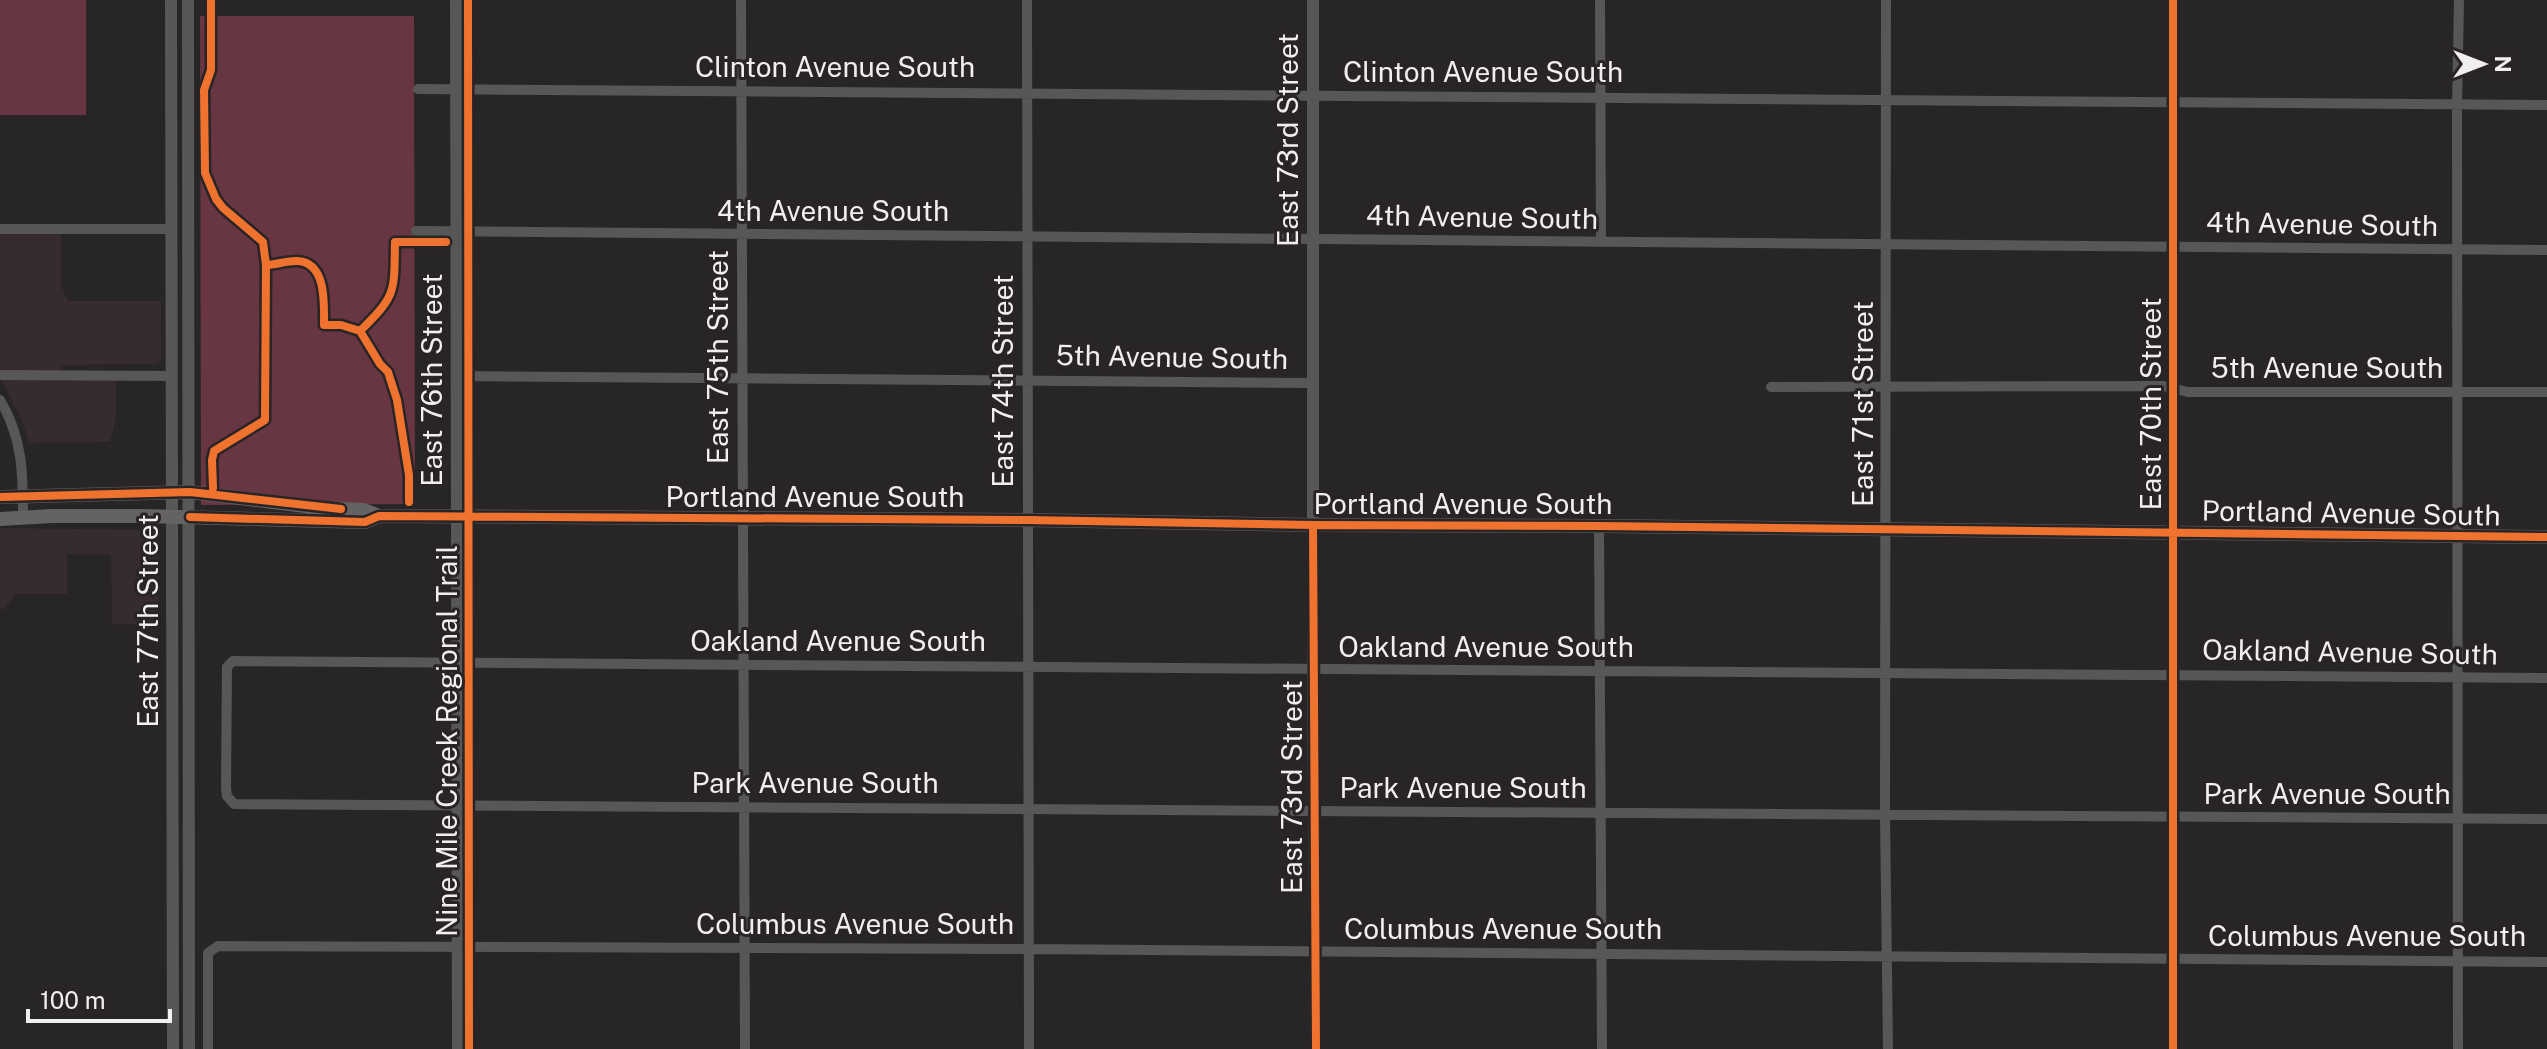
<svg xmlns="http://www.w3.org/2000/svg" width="2547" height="1049" viewBox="0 0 2547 1049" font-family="'Public Sans',sans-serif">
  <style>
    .built { fill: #362b2d }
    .green { fill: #683543 }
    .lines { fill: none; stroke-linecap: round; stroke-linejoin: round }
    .minor { stroke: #585757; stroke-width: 10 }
    .tertiary { stroke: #585757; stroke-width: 12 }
    .secondary { stroke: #646262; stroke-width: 14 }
    .cycleway-casing { stroke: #292425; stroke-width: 13 }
    .cycleway { stroke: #ef722f; stroke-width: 8 }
    .labels { text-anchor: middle; stroke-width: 6; stroke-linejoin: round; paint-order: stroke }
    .street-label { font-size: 28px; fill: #f1eeee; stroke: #292425 }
  </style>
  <rect width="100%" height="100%" fill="#282526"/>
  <path class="built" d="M0,234h61v51l7,16h93v60l-5,3 -95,1v14l55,1v38l-6,24 -81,1 -7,-23 -22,-42z
    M0,528l159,2v95l-47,-1 -1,-69 -44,-1v40h-51l-12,15h-4z"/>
  <path class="green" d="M0,0h86v115h-86z
    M200,16h214l1,488 -214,1z"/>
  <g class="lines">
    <path class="minor" d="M741,0l4,1049
      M1027,0l2,1049
      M1600,0l1,242
      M1886,0l-1,815 3,234
      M418,89l2129,16
      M0,229h171
      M416,231l2131,19
      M0,375l170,1
      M456,376l856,7
      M1771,387l392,-1 25,6h359
      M0,400c23,38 23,75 23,118
      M1599,526l3,523
      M2547,678l-2314,-17 -6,6 -1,121 1,8 7,8 2313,15
      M208,1049v-96l10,-7 811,3 1518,13
      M2458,1049l-1,-944 2,-105"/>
    <path class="tertiary" d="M171,0l2,1049
      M188,0l1,1049
      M456,0l2,1049
      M1313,0v669l3,380
      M2173,0v1049"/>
    <path class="secondary" d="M0,497l190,-5 132,16 42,2 15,6
      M0,519l52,-3h91l222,6 14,-6 648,4 286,5 286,1 948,11"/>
    <g class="cycleway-casing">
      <path id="cycleway" d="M211,0v70l-7,20 1,83 11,26 7,9 40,34 3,23
        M468,0l1,1049
        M2173,0v1049
        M213,488l-1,-28 2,-9 51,-31 1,-155c10,0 22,-5 32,-4 29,2 26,44 26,64h17l19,6
        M0,497l190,-5 151,17
        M409,502v-27l-12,-75 -9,-28 -8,-8 -20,-33c37,-36 34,-39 35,-89h51
        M190,517l175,5 14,-6 648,4 286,5 286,1 948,11
        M1313,525l3,524"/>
    </g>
    <use href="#cycleway" class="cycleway"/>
  </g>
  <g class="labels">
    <g class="street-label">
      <text x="835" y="77">Clinton Avenue South</text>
      <text x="1483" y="82">Clinton Avenue South</text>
      <text transform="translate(1288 140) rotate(-90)" y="10">East 73rd Street</text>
      <text x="833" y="221">4th Avenue South</text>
      <text transform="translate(1482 217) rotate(1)" y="10">4th Avenue South</text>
      <text transform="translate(2322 224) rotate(1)" y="10">4th Avenue South</text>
      <text transform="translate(718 357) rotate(-90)" y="10">East 75th Street</text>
      <text transform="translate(1172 357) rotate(1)" y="10">5th Avenue South</text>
      <text x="2327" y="378">5th Avenue South</text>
      <text transform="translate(432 380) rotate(-90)" y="10">East 76th Street</text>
      <text transform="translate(1003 381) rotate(-90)" y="10">East 74th Street</text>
      <text transform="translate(1863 404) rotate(-90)" y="10">East 71st Street</text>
      <text transform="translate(2151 404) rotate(-90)" y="10">East 70th Street</text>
      <text x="815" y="507">Portland Avenue South</text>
      <text x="1463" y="514">Portland Avenue South</text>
      <text transform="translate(2351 513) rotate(1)" y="10">Portland Avenue South</text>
      <text transform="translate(148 621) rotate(-90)" y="10">East 77th Street</text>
      <text x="838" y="651">Oakland Avenue South</text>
      <text x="1486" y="657">Oakland Avenue South</text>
      <text transform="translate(2350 652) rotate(1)" y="10">Oakland Avenue South</text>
      <text transform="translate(447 741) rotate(-90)" y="10">Nine Mile Creek Regional Trail</text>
      <text x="815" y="793">Park Avenue South</text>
      <text transform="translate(1292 787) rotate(-90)" y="10">East 73rd Street</text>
      <text x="1463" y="798">Park Avenue South</text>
      <text x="2327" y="804">Park Avenue South</text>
      <text x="855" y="934">Columbus Avenue South</text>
      <text x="1503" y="939">Columbus Avenue South</text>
      <text x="2367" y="946">Columbus Avenue South</text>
    </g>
  </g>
  <g transform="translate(2483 64) rotate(90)" stroke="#292425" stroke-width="6" paint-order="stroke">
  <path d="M0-6L14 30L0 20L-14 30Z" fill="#f1eeee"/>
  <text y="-12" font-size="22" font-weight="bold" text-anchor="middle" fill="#f1eeee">N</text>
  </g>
  <path d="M28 1009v12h142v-12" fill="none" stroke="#f1eeee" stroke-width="4"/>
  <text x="40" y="1009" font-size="24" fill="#f1eeee" stroke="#292425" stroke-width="6" paint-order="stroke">100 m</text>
</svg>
